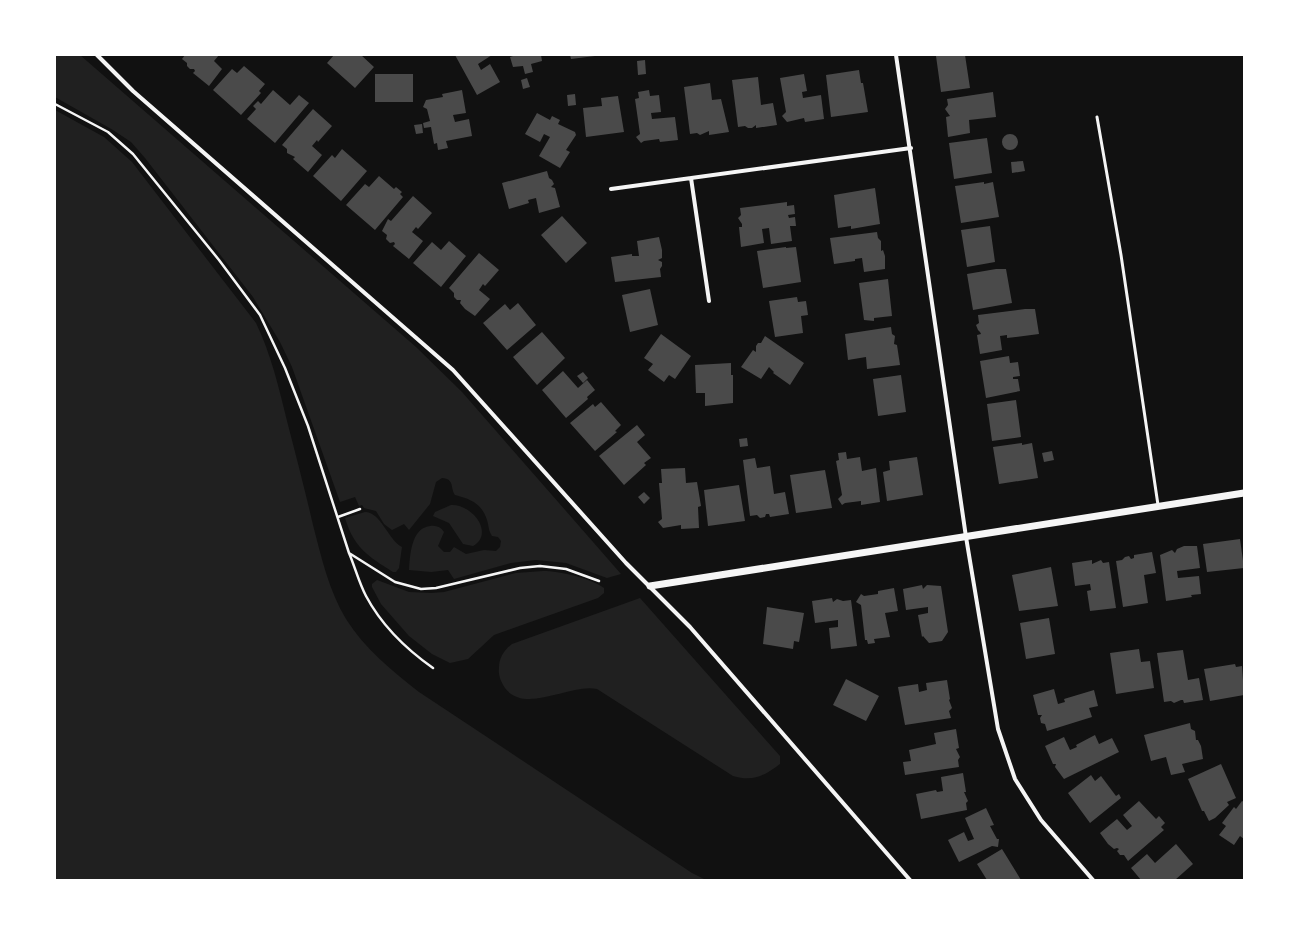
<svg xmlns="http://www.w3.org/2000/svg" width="1299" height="935" viewBox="0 0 1299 935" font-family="'Fira Sans',sans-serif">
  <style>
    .green { fill: #202020 }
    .building { fill: #4a4a4a }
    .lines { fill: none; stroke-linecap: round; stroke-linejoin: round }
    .path { stroke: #f5f5f5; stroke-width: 2.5 }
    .service { stroke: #f5f5f5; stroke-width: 3 }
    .minor { stroke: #f5f5f5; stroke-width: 4 }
    .tertiary { stroke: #f5f5f5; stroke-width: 7 }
  </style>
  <rect width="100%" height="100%" fill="#111"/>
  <path class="green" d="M55,55h25l336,292 46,45 159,182 -14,4 -41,-15 -30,-3 -25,3 -57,16 -6,-9 -17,2 -22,-2c1,-14 2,-42 21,-44 6,-1 11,1 14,6l-6,14 6,6h6l4,-5 12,7 18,-4 12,1 4,-4 1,-6 -3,-4 -6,-1c-4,-6 -3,-10 -5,-16 -5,-16 -16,-21 -32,-25 -5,-7 0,-16 -13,-17l-6,4 -6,22 -21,26 -5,-6 -12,6 -8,-6 -8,-13 -12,-3 -2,-3 -3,1 -4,-9 -15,5 -48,-135 -12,-25 -27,-45 -108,-139 -14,-16 -18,-12 -58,-33z
    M55,110l49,27 28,25 124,161c15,31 23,65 31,98 9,35 18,69 26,104 8,31 16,66 33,94 18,29 46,52 73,73l273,181 14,7h-651z
    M451,505c21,-1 44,28 22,41l-10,-2 -14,-21 -16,-7 2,-4z
    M365,512c16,0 23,28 37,35l-3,21 -3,4h-3c-25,-16 -39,-24 -48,-54z
    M543,571c16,0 48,7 61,17v5l-6,5 -104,37 -26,24 -18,4 -18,-9 -23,-18 -28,-32 -9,-17v-3l5,-4 32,12 22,1 13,-1 72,-19z
    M640,598l140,158v8c-16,12 -27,18 -47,12l-136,-87c-27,-6 -72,26 -92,-1 -4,-6 -7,-13 -6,-20 0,-10 5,-18 13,-24z"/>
  <path class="building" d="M185,55h34l-5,6 8,8 -13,17 -16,-13 2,-2 -1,-2h-4l-3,-3v-3l-5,-4z
    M334,55h27l13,12 -19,21 -28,-25z
    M455,55h37l-14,9 3,6 9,-6 10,18 -23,13z
    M516,55h25l1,6 -11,3 2,8 -8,2 -2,-8 -10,1 -3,-10z
    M570,55h25v1l-24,3z
    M943,55h22l5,33 -29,4 -5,-36z
    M645,60l1,14 -8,1 -1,-14z
    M244,66l21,18 -6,7 2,2 -20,22 -28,-25 19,-21 5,4z
    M859,70l2,13h2l5,29 -37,5 -5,-42z
    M375,74h38v28h-38z
    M804,74l3,17 -5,1 1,6 18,-3 3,24 -19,3 -1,-4 -17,4 -5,-6 4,-4 -6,-34z
    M758,77l3,28 12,-2 4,22 -21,3v-3l-4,3h-4l-3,-2 -7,1 -6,-47z
    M527,78l3,9 -7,2 -2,-9z
    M710,83l2,17 9,-1 8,33 -20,3v-4l-9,4 -3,-2 -7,1 -6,-47z
    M273,90l17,15 9,-10 10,8 -34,40 -28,-24 9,-10 -3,-3 5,-5 3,3z
    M462,90l4,23 -13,2 2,7 14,-3 3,17 -26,5 2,7 -10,2 -1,-7 -3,1 -3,-17 -7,1 -1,-5 7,-2 -3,-12 -4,-2 3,-7 17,-3 -1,-3z
    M649,90l1,6 9,-1 2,17 -10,1 1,6 23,-2 3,23 -18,2 -1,-3 -15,2 -3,2 -5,-6 4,-3 -5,-35 4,-1 -1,-6z
    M993,92l3,25 -27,3 1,13 -22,4 -2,-20 4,-1 -5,-7 3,-4 -1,-6z
    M575,94l1,11 -8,1 -1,-11z
    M618,96l6,36 -38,5 -3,-29 19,-2 -1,-8z
    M313,109l19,17 -14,16 -1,-2 -5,6 10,9 -14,17 -15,-13 2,-2 -8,-4v-4l-5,-4z
    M537,113l13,7 2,-4 8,4 -2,4 17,8 1,3 -10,15 4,2 -10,16 -21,-12 11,-19 -6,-3 -4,8 -15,-8z
    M422,124l1,9 -7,1 -2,-9z
    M1002 142a8 8 0 1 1 16 0a8 8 0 1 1-16 0Z
    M987,138l5,35 -38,6 -5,-36z
    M342,149l25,22 -26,30 -28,-25 19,-21 3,3z
    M1023,161l2,10 -13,2 -1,-11z
    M547,171l2,7 3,2 2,4 -3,3 4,1 5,19 -21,6 -3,-15 -8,2 1,3 -20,6 -7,-26z
    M379,176l15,13 2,-2 6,5 -2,2 3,3 -28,33 -29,-25 19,-21 4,3z
    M984,182v2l9,-2 6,35 -38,6 -6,-37z
    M875,188l5,36 -29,5v-3l-13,2 -4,-33z
    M413,196l19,17 -14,16 -2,-2 -4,5 11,9 -14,18 -16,-13 2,-2 -1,-2 -4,1 -4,-4 1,-4 -5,-4 6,-12 3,2z
    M787,202v4l7,-1 1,9 -7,1 1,3 6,-1 1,9h-6l2,15 -21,3 -2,-16 -7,1 2,14 -23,4 -2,-20h3v-3l-4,-6 3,-3 -1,-7z
    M562,216l25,27 -21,20 -25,-28z
    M990,226l5,36 -28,5 -6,-37z
    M877,232l1,6 3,3v10l2,-1 2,6v13l-21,3 -2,-14 -7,1v2l-21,3 -4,-26z
    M659,237l3,13v8l-4,2 4,2v4l-2,3 1,8 -46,5 -4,-25 21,-3v2h7l-2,-15z
    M449,241l17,15 -25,31 -28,-24 19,-21 9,8z
    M786,247v1l10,-1 5,35 -38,6 -6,-37z
    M479,253l20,17 -14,16 -2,-2 -4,6 11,9 -15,17 -10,-7 -5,-6 1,-3h-4l-3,-3v-4l-5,-5z
    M996,269h10l6,34 -39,7 -6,-36z
    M888,279l4,37 -18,2v3l-10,-1 -5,-37z
    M650,289l8,36 -28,7 -8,-37z
    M797,297l1,5 8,-1 2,14 -7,1 2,17 -28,4 -6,-36z
    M518,303l18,22 -29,25 -24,-27 22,-19 5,6z
    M1025,309h10l4,25 -32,4v-3l-7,1 2,14 -22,4 -3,-19 4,-1 -1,-2 -2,-2 -2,-5 3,-2 -1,-8z
    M891,327l1,7 3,2 -1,8 3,1 3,20 -33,4 -1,-12 -18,3 -3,-26z
    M542,332l23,26 -28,27 -24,-28z
    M661,334l30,22 -16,23 -6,-4 -5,7 -16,-12 5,-6 -9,-6z
    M765,336l39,27 -14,22 -17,-12 1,-1 -5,-5 -8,12 -20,-12 12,-17 3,2v-6l2,-3h3z
    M1009,356l1,7 8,-1 2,14 -7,1v2h5l2,12 -34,7 -6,-37z
    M731,363v12h2v28l-28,3v-13h-9l-1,-28z
    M563,371l15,17 9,-8 8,10 -8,7 1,2 -22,19 -24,-28z
    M583,372l5,6 -5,5 -6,-7z
    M901,375l5,37 -28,4 -5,-37z
    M1016,400l5,37 -29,4 -5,-37z
    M601,402l20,23 -6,6 2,1 -22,19 -25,-28 23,-19 2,3z
    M637,425l8,10 -8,7 14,16 -7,5 2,2 -22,20 -25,-29z
    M747,438l1,8 -8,1 -1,-8z
    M1022,443v2l10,-2 6,35 -39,6 -6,-37z
    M1052,451l2,9 -10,2 -2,-9z
    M846,452l1,7 13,-2 2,14 14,-3 4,34 -19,3v-4l-16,2 -3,2 -4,-6 4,-4 -6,-34 3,-1 -1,-7z
    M917,457l6,38 -36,6 -4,-29 7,-2 -1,-9z
    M755,458l2,10 13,-2 4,28 11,-2 4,22 -19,3 -1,-3h-3l-1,3 -5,1 -3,-3 -7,1 -7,-56z
    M685,468l1,15 11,-1 4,24 -3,1 1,21 -18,1v-4l-18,3 -5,-6 4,-3 -3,-36h3l-1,-14z
    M825,470l7,38 -36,5 -6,-38z
    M739,485l6,36 -37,5 -4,-36z
    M644,492l6,6 -6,6 -6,-7z
    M1240,539l4,29 -37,4 -4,-28z
    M1184,546h13l3,22 -23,3 1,7 21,-2 2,18 -10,1 1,2 -26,4 -6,-46 12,-5 3,3 2,-4z
    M1152,552l4,21 -12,2 4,28 -25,4 -7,-46 6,-1 3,-3 4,-1 2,3 3,-1v-3z
    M1092,560v4l9,-4 2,3 6,-1 7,46 -26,3 -3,-20 4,-1 -1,-6 -15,2 -3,-23z
    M1051,567l7,39 -39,5 -7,-36z
    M922,585l1,4 4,-4 14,1 7,46 -6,9 -13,2 -6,-7 -1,1 -4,-22 10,-2v-6l-22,3 -3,-21z
    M894,588l4,23 -13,2 5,24 -16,2 1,4 -7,1 -1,-4h-2l-4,-35 -5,-3 5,-8 3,2 14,-2v-3z
    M832,598l1,4 4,-3 6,2 8,-1 6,46 -26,3 -2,-21 9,-1v-7l-23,3 -3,-22z
    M767,607l37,6 -5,29 -5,-1 -1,8 -30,-5z
    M1049,618l6,36 -29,5 -6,-36z
    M1139,649l2,13 9,-1 4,27 -38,6 -6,-41z
    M1183,650l5,30 11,-2 4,22 -19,3 -1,-3h-2l-7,3 -3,-2 -7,1 -7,-49z
    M1235,664l1,3 6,-1 2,29 -34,6 -6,-32z
    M846,679l33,17 -13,25 -33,-16z
    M947,680l3,19 -1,1 3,8 -3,3 2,7 -46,7 -7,-38 20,-3 1,8 8,-2 -1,-7z
    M1054,689l4,15 7,-2 -1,-3 30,-9 4,16 -9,2 3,9 -45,14 -2,-7 -4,-1 -1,-5 2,-3h-4l-5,-20z
    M1190,723l1,6 4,2 1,9h2l3,6 2,13 -21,5 3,8 -14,3 -5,-18 -15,4 -7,-26z
    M956,729l3,19 -3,1 4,8 -2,3 1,7 -54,8 -2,-13 8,-1 -2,-11 27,-6 -2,-11z
    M1095,735l4,9 13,-6 7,14 -55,27 -9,-12 1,-3h-3l-8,-18 19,-9 6,13 7,-3 -1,-2z
    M1221,764l15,34 -9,4 2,3 -14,13 -6,3 -5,-10h-2l-14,-32z
    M963,773l3,19h-2l4,9 -2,2 1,7 -46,9 -5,-25 20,-4 1,2 6,-1 -2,-14z
    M1091,775l4,6 6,-5 15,20 3,-2 2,4 -31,25 -22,-30z
    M1139,801l17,18 3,-3 6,7 -4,4 3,3 -36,31 -4,-6h-4l-3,-4 2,-2 -2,-1 -3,1 -6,-5 -8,-11 17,-14 10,11 5,-4 -9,-11z
    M1242,801l2,1v37l-4,-3 -6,9 -15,-10 7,-9 -4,-3 12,-16 2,2z
    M986,808l8,17 -4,1 7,13h2l-1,8 -6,-1 -33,16 -11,-22 16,-8 4,9 6,-2 -9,-21z
    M1176,844l17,20 -18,16h-34l-10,-12 16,-14 8,9z
    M1002,849l19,31h-34l-10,-16z"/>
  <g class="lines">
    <path class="path" d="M55,104l53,28 25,22 86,106 41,55 25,53 23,58 41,127 46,29 26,7 15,-1 84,-20 20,-2 26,3 33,12
      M338,517l22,-8
      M349,553c6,14 10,30 17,43 16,30 40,53 67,72"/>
    <path class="service" d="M1097,117l24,138 37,250"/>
    <path class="minor" d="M97,55l36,36 320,279 173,193 64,64 220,253
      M896,55l70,482 32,192 17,50 26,41 52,60
      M691,178l18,123
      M611,189l300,-41"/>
    <path class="tertiary" d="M650,586l594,-93"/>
  </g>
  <rect width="1299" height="935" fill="none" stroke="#ffffff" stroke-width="112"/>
</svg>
